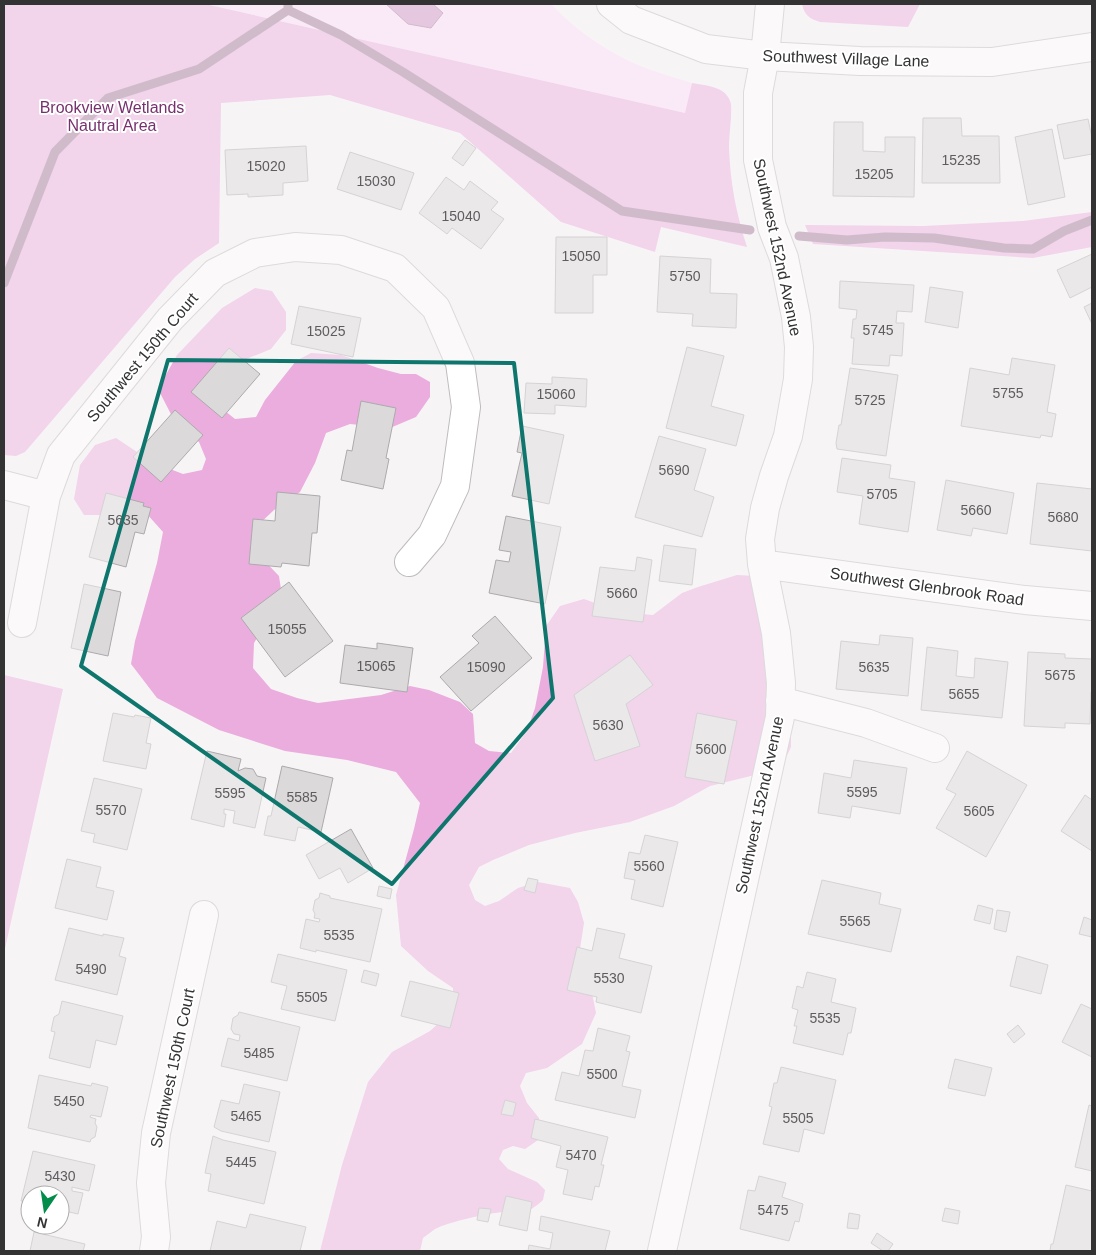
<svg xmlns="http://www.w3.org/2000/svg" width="1096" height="1255" viewBox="0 0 1096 1255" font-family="Arial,sans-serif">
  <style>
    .green { fill: #fddcf6 }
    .forest { fill: #eaadde }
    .water { fill: #ce93c3; stroke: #a07698 }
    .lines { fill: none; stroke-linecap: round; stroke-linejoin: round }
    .stream { stroke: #a07698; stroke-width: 9 }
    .building { fill: #dcd9db; stroke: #acaaac }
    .minor-casing { stroke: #bebbbd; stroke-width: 30 }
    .minor { stroke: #fff; stroke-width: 28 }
    .marked { fill: none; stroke: #0f766e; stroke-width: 4; stroke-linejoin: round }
    .labels { text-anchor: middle; stroke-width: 4; stroke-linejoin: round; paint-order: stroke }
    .number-label { font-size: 14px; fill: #5e5c5e }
    .street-label { font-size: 16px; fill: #343334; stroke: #fff }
    .park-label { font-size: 16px; fill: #77306d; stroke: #fff }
  </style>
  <rect width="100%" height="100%" fill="#f7f4f6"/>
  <path class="green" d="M205,4h346c22,24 52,45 82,59 19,8 39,14 59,20l-7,30z"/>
  <path class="forest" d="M4,4h201l480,109 7,-30c15,3 35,3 39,21 1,14 -2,29 -2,43 1,35 7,66 18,100l-86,-20 -6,25 -94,-30 -101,-89 -130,-38 -109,8 -2,140 -24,16 -20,18 -150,175 -9,4 -12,-1z
    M802,4h118l-12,23 -88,-5c-10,-3 -16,-7 -18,-18z
    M1092,212v35l-59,11 -220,-14 -8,-19 118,1 100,-5z
    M255,288l17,3 14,21v18l-15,19 -32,13 -25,40 21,17 21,-2 9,-17 31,-39 15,-8 30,2 37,13 23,6h15l14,8v15l-14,20 -26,11 -40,-4 -24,9 -11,30 -15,29 -26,18 -17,16 -2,25 24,25 3,20 -28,47 -1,25 18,21 26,9 21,5 63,-8 29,-9 19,4 31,12 13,12 2,29 14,8 22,2 16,-22 8,-23 8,-41 3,-41 14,-20 24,-7 35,13 34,3 29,-22 16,-6 39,-12 18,1 36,123v48l-9,19 -11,5 -61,15 -36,20 -44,16 -55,11 -46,12 -36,15 -14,7 -10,18 6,15 10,6 14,-5 19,-13 20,-6 32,6 8,14 6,21 -7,45 15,25 4,20 -14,31 -35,24 -21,5 -6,13 7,17 12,15 2,20 -16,11 -12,-3 -10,4 -4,9 9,10 29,13 8,8 -2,10c-16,15 -20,11 -39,12 -15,1 -56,10 -69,17 -4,3 -8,6 -12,9l-3,13h-100l22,-86 26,-83 24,-30 38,-21 10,-9 14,-18 -1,-16 -25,-17 -27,-25 -5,-51 18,-66 6,-26 -24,-31 -49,-12 -62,-9 -66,-21 -62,-32 -26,-34 4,-23 22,-78 6,-31 -17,-19 -32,2h-30l-10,-16 6,-34 15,-20 21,-7 36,24 31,12 19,-4 4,-11 -7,-17 -24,-20 -17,-33 19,-34 45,-47z
    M4,675l59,14 -59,264z"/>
  <path class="water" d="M386,4h47l10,9 -12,15 -23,-4z"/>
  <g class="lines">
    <path class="stream" d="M288,10l53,25 62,37 219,139 128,19
      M799,236l48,4 38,-3 49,1 70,10 29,1 31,-18 28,-11
      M4,283l51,-131 53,-54 91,-29 89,-59v-6"/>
  </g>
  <path class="building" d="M923,118h38l1,18h37l1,47h-78z
    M1088,119l4,19v16l-28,5 -7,-34z
    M834,122h29v29l22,1v-15h30l-1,60 -81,-1z
    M1052,129l13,68 -37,8 -13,-68z
    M465,140l11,8 -13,18 -11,-8z
    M306,146l2,35 -25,2v12l-35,2v-3l-21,1 -2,-45z
    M350,152l64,21 -13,37 -64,-21z
    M446,177l18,13 6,-9 28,21 -7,8 13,9 -23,30 -29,-21 -5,6 -28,-21z
    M556,237h51v38h-14v38h-38z
    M1092,254v33l-22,11 -13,-28z
    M660,256l51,3 -1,34 27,1 -1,34 -44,-2 1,-12 -36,-2z
    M840,281l74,4 -2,27 -15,-1 -1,12h8l-2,33 -12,-1 -1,11 -37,-2 2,-26h-3l2,-19h3l1,-9 -18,-2z
    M930,287l33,5 -5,36 -33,-6z
    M1092,303v21l-8,-17z
    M299,306l62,12 -8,39 -62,-13z
    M687,347l37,9 -13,50 33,9 -8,31 -70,-18z
    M229,348l31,26 -38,44 -31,-26z
    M1012,358l43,7 -8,47 9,2 -4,23 -11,-2 -1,3 -79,-12 9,-58 39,7z
    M850,368l48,7 -12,81 -49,-7 -1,-6 3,-18h2z
    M552,377l35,2 -1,28 -31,-2v9l-31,-1 2,-30 26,1z
    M361,401l35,7 -10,50 3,1 -6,30 -42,-9 6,-30 5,1z
    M175,410l28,25 -42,47 -28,-25z
    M522,426l42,9 -15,69 -37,-8 10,-43 -5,-1z
    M659,436l47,13 -12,41 20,7 -12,40 -67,-20z
    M842,458l49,7 -2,13 26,4 -7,50 -49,-8 4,-28 -26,-4z
    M946,480l68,13 -7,41 -34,-6 -2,8 -34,-6z
    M1037,483l55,6v62l-62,-7z
    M277,492l43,4 -3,37h-5l-3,33 -27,-3 -1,4 -32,-3 4,-45 22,2z
    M106,493l38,10 -1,3 8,2 -7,26 -9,-2 -9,35 -37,-10z
    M506,516l55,11 -16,77 -56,-11 7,-33 13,2 2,-10 -12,-2z
    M664,545l32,4 -4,36 -33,-4z
    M637,557l15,3 -9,62 -51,-6 8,-49 35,4z
    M289,582l44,59 -48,36 -44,-59z
    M84,584l37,8 -13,64 -37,-8z
    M495,616l37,42 -61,53 -31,-34 39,-34 -7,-7z
    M880,635l33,3 -5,58 -72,-7 5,-48 38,4z
    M377,643l36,5 -6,44 -67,-9 5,-38 32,4z
    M927,647l31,4 -2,25 18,2 1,-20 33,4 -6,56 -81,-8z
    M1028,652l37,2v4l27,1v33h-1l-1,32 -25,-1v5l-41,-2z
    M630,655l23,30 -27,19 14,42 -45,15 -21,-66z
    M113,713l21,4 1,-2 16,3 -5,25 5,1 -5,25 -43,-8z
    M697,713l40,8 -13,63 -39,-7z
    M207,751l34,8 -3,12 7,-3 8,1 4,7 9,2 -11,50 -22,-5 2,-12 -11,-2v5h2l-2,13 -33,-8z
    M967,751l60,34 -41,72 -50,-29 20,-34 -10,-5z
    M854,760l53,8 -7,46 -48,-8 -2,12 -32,-5 6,-40 27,5z
    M282,766l51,12 -12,54 -23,-5 -3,14 -31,-6 4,-19h3z
    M94,778l48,11 -15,61 -34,-8 2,-8 -14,-3z
    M1085,795l7,5v51l-31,-20z
    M351,829l22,39 -25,15 -8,-15 -21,11 -13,-24z
    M645,835l33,7 -15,65 -32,-8 4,-19 -11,-2 5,-26 11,2z
    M67,859l34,8 -5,20 18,4 -7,29 -52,-12z
    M528,878l10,2 -3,13 -11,-3z
    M822,880l59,13 -2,11 22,5 -10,43 -83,-18z
    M379,886l13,3 -2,10 -13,-3z
    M320,893l10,3v2l52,11 -12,53 -54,-12v2l-16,-4 6,-29 13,3 1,-3 -6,-1 1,-4 -2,-4 2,-10 4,-2z
    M978,905l15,4 -3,15 -16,-4z
    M997,910l13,2 -4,20 -12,-3z
    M1084,917l8,3v17l-13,-3z
    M69,928l34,8v-2l21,4 -5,18 7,2 -9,37 -62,-15z
    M597,928l28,6 -6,24 33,8 -11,47 -45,-11 1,-5 -30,-7 10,-43 15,4z
    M278,954l69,16 -12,51 -54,-12 6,-23 -16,-4z
    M1017,956l31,9 -7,29 -31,-8z
    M364,970l15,4 -3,12 -15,-4z
    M807,972l29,7 -5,23 25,6 -5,25h-3l-5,22 -50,-12 4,-17h-3l4,-16 -6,-2 5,-22 6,2z
    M410,981l49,12 -9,35 -49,-12z
    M62,1001l61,15 -7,29 -20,-5 -6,28 -41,-10 6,-26 -4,-1 3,-14 5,-3z
    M1081,1004l11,5v48l-30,-15z
    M239,1012l61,15 -13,54 -66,-15 7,-28 11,3 1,-6 -6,-1 -3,-5 2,-11 5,-3z
    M1018,1025l7,9 -11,9 -7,-9z
    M598,1028l32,8 -4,15 4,1 -8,34 19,4 -6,28 -80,-18 7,-28 17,4 6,-26 8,1z
    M955,1059l37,9 -7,28 -37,-8z
    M781,1067l55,13 -12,54 -20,-5 -5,23 -36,-8 9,-37 -3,-1 5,-23h3z
    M39,1075l52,11 1,-3 16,4 -7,30 -10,-2 -1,2 6,2 -1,4 2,4 -2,10 -4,2 -1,3 -62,-14z
    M244,1084l36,8 -11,50 -48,-11 -7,-4 7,-27 18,4z
    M505,1100l11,3 -3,13 -12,-2z
    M1089,1105l3,1v65l-17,-4z
    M535,1119l73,18 -7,28h3l-5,22 -4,-1 -3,14 -29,-6 5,-24 -12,-3 5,-21 -30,-8z
    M213,1136l10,4 53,12 -12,52 -56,-13 3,-17 -6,-1z
    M33,1151l62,14 -6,26 -17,-4v4l11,2 -5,21 -18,-4v-15h-30v8l-9,-2z
    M759,1176l27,7 -4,14 21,7 -4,18 -4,-1 -6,20 -49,-12 8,-39 7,1z
    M1066,1185l26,6v60h-42l1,-7h2z
    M506,1196l26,6 -5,29 -28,-6z
    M479,1208l12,1 -3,13 -11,-2z
    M945,1208l15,3 -2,13 -16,-3z
    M849,1213l11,2 -2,14 -11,-1z
    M250,1214l56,13 -6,24h-90l7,-30 29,7z
    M541,1216l69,15 -5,20h-77l1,-6 21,4 3,-16 -14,-3z
    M34,1232l51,12 -2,7h-53z
    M877,1233l16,11 -5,7h-5l-12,-8z"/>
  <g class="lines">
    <g class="minor-casing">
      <path id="minor" d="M611,4l20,16 75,29 59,7 95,5 132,1 100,-15
        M4,485l42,11
        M762,564l263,36 67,6
        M22,623l24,-127 15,-41 109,-136 45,-46 40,-20 40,-6 46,3 54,18 41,40 24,55 6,44 -11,79 -23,49 -23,27
        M780,701l86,22 69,25
        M154,1251l2,-14 -5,-54 5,-50 48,-218
        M662,1251l118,-534 1,-34 -5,-50 -14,-69 -2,-25 5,-31 9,-32 14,-40 10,-57 1,-32 -3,-30 -12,-59 -12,-31 -14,-67v-67l7,-37 5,-52"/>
    </g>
    <use href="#minor" class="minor"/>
  </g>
  <path d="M0 0H1096V1255H0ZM168,360l346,3 39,335 -161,186 -311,-218z" fill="#f7f4f6" fill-opacity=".55" fill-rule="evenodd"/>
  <path class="marked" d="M168,360l346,3 39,335 -161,186 -311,-218z"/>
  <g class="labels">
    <g class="number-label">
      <text x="961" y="165">15235</text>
      <text x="266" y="171">15020</text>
      <text x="874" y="179">15205</text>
      <text x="376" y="186">15030</text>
      <text x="461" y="221">15040</text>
      <text x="581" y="261">15050</text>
      <text x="685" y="281">5750</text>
      <text x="878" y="335">5745</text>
      <text x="326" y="336">15025</text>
      <text x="1008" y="398">5755</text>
      <text x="556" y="399">15060</text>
      <text x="870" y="405">5725</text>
      <text x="674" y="475">5690</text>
      <text x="882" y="499">5705</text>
      <text x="976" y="515">5660</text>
      <text x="1063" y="522">5680</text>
      <text x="123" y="525">5635</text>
      <text x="622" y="598">5660</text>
      <text x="287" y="634">15055</text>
      <text x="376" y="671">15065</text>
      <text x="486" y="672">15090</text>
      <text x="874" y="672">5635</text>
      <text x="1060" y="680">5675</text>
      <text x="964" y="699">5655</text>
      <text x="608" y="730">5630</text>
      <text x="711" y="754">5600</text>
      <text x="862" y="797">5595</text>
      <text x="230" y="798">5595</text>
      <text x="302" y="802">5585</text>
      <text x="111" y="815">5570</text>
      <text x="979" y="816">5605</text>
      <text x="649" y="871">5560</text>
      <text x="855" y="926">5565</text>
      <text x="339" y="940">5535</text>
      <text x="91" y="974">5490</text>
      <text x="609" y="983">5530</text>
      <text x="312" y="1002">5505</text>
      <text x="825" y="1023">5535</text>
      <text x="259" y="1058">5485</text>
      <text x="602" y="1079">5500</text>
      <text x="69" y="1106">5450</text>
      <text x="246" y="1121">5465</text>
      <text x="798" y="1123">5505</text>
      <text x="581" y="1160">5470</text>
      <text x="241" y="1167">5445</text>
      <text x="60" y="1181">5430</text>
      <text x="773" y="1215">5475</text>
    </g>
    <g class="street-label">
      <text transform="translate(846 58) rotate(2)" y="6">Southwest Village Lane</text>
      <text transform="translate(778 247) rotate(78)" y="6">Southwest 152nd Avenue</text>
      <text transform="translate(142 357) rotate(-50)" y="6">Southwest 150th Court</text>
      <text transform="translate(927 586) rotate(8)" y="6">Southwest Glenbrook Road</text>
      <text transform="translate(759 805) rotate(-78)" y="6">Southwest 152nd Avenue</text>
      <text transform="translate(172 1068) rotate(-78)" y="6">Southwest 150th Court</text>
    </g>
    <g class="park-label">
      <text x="112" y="113">Brookview Wetlands<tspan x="112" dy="18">Nautral Area</tspan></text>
    </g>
  </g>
  <rect width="1096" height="1255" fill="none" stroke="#343334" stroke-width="10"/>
  <g transform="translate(45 1210) rotate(193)"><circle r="24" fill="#ffffff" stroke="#aeadae"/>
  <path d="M0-4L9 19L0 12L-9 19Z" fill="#028d4a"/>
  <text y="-8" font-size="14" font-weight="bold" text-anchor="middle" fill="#343334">N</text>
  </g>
</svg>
